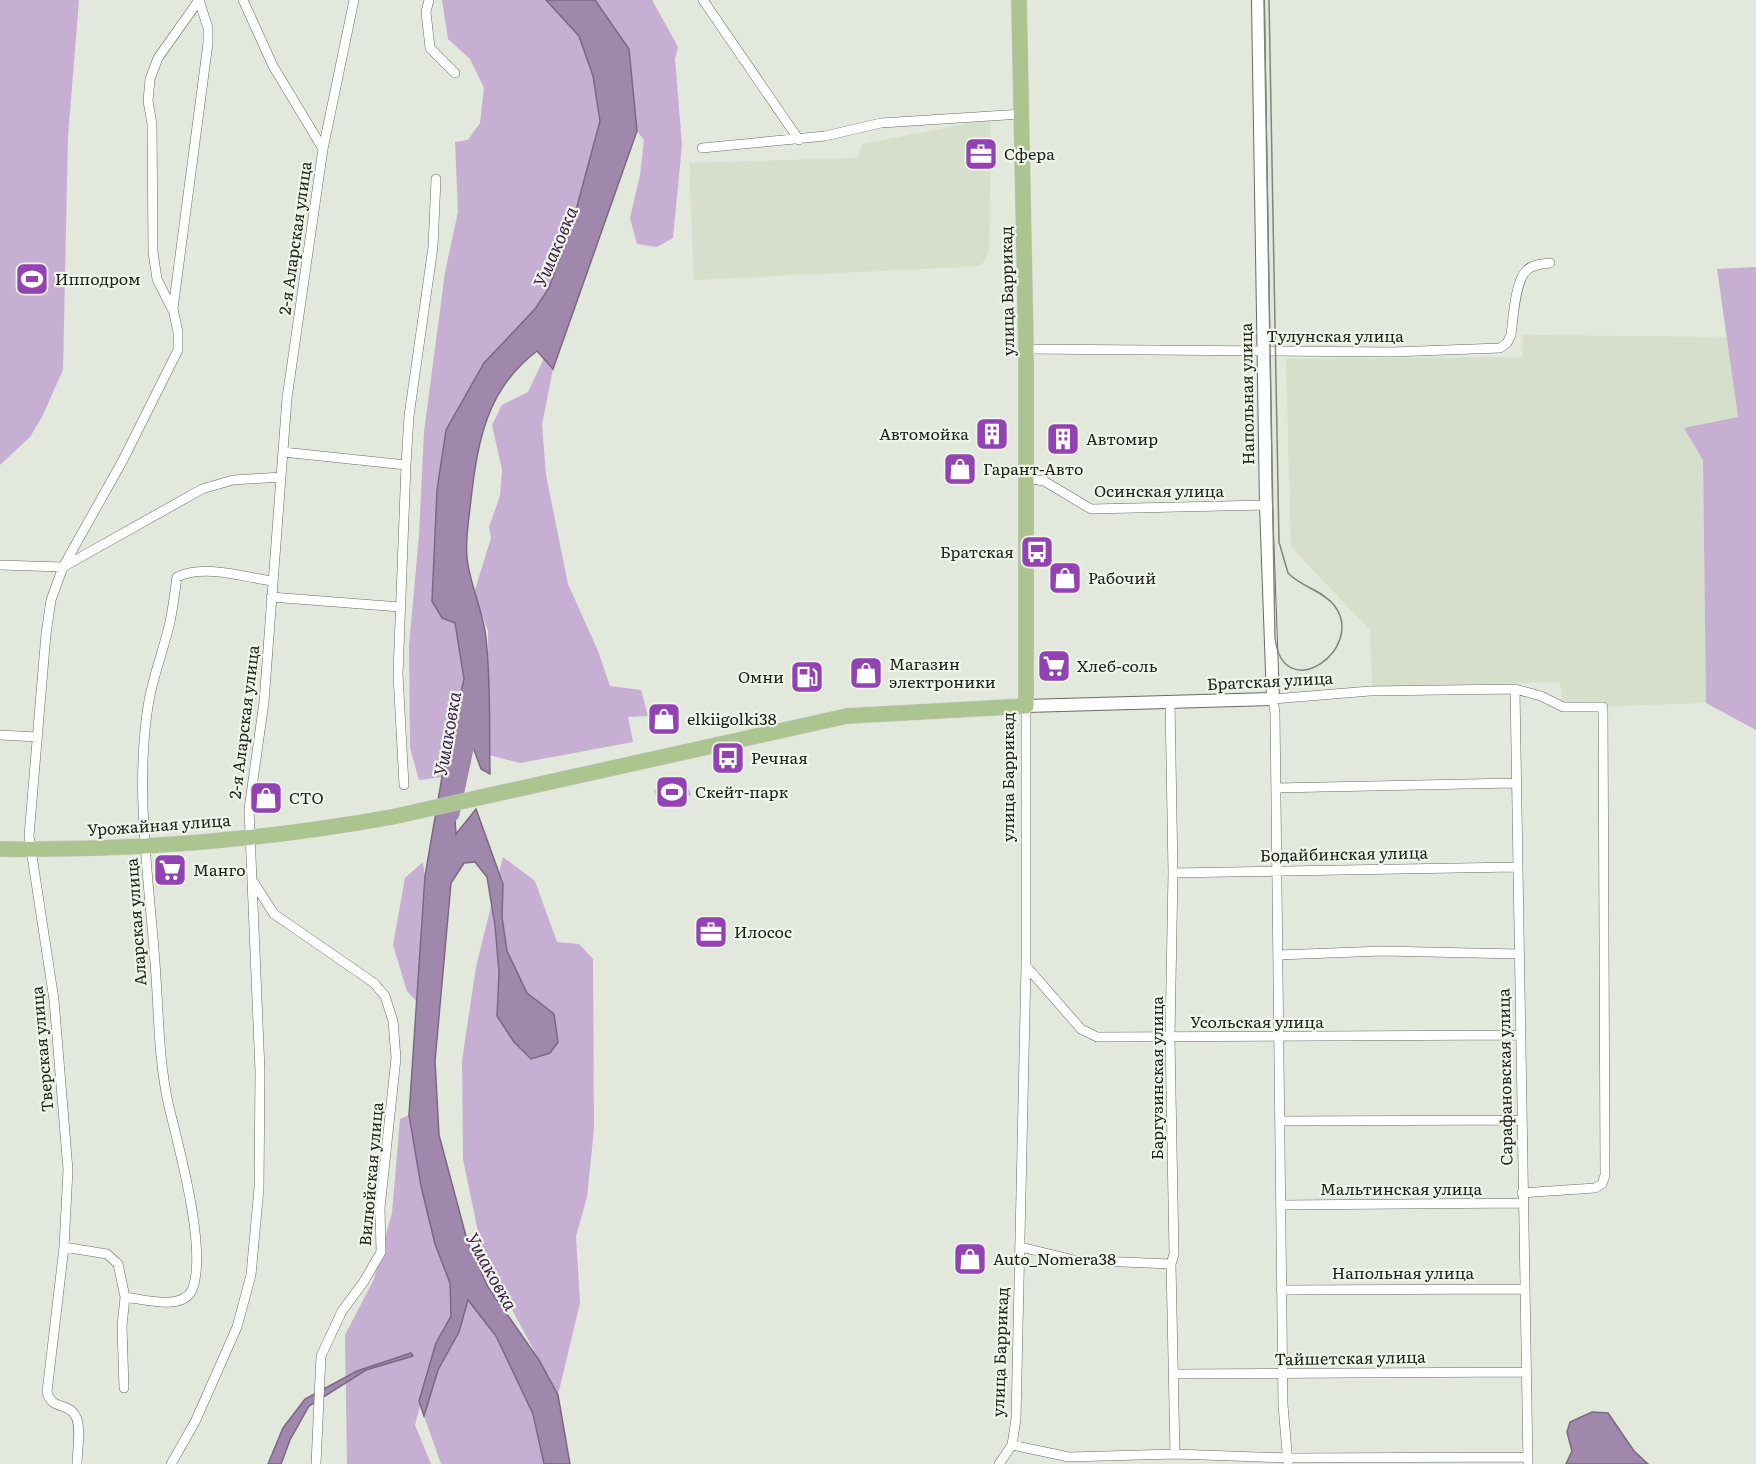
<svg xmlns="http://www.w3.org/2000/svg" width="1756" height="1464" viewBox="0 0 1756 1464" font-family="Literata,serif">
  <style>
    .built { fill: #d5dfcc }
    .green { fill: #c7aed3 }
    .water { fill: #a088ac; stroke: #7a6981; stroke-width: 1.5 }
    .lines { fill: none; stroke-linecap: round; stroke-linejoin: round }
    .river { stroke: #a088ac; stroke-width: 15 }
    .minor-casing { stroke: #676d62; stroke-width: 10 }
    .tertiary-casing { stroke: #676d62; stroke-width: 14 }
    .primary-casing { stroke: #c5c6c4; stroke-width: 16 }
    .minor { stroke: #fff; stroke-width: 9 }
    .tertiary { stroke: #fff; stroke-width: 12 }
    .primary { stroke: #acc48f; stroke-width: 15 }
    .tram { stroke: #81857d; stroke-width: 1.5 }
    .labels { text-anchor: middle; stroke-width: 4.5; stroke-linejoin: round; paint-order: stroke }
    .poi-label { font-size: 16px; fill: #20221e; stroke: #eff6e9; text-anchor: start }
    .street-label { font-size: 16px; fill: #20221e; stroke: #eff6e9 }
    .water-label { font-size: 18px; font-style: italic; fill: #401f4e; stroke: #eff6e9 }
  </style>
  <rect width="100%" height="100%" fill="#e2e8dc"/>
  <path class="built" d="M991,119l-2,133 -8,14 -287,14 -5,-117 168,-5 5,-14z
    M1523,335l204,2 11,81 -54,10 19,31 3,244 -143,5 -3,-26 -188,5 -2,-57 -79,-83 -5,-188 236,-2z"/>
  <path class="green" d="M0,0h79l-11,136 -5,234 -21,47 -12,20 -30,28z
    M442,0h104l33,36 14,40 7,45 -28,104 -23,63 -14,21 -51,54 -38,67 9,193 9,56 -22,98 -23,3 -9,-32 -1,-102 10,-111 5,-103 21,-160 13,-60 -3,-70 13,-2 12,-17 4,-35 -14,-29 -22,-20z
    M595,0h57l26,47 -3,12 7,86 -9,93 -16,9 -20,-3 -7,-26 10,-43 4,-35 -7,-9 -8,-82z
    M1756,267v463l-50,-27 -3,-243 -19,-32 54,-11 -21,-148z
    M545,356l8,13 -11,56 4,50 22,109 30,67 12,35 31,4 7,26 -20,1 5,25 -113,21 -31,-8 -1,-124 -14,-38 17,-55 -2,-11 11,-31 2,-26 -10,-45 10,-20 26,-13z
    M686,780l5,15 -32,10 -5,-15z
    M503,857l32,24 22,61 22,2 14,15 1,170 -7,68 -11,39 4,67 -22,92 -75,-139 -20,-97 -1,-98 14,-94z
    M423,862l2,14 -8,126 -10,-11 -14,-46 12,-67z
    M409,1115l12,71 14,58 15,39 1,33 -15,27 -21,82 16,39h-84l-2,-129 29,-56 18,-66 8,-94z
    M468,1300l28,36 37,78 11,50h-103l-17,-48 14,-46 21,-38z"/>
  <path class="water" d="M546,0h49l34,49 8,82 -84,238 -16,-18c-50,38 -59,88 -66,148 -2,21 -6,38 -4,59 3,27 16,53 19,80 5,45 3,91 4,136l-9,-5 -8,-22 -11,-6 -9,52 3,41 20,-25 27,75 -1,33 5,34 20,42 27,21 4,28 -8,11 -19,6 -17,-17 -17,-26 2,-43 -4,-48 -8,-48 -12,-15 -11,1 -13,20 -16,178 4,74 28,105 21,47 51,73 19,35 12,69h-26l-11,-50 -37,-78 -28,-36 -9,32 -21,38 -14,46 -5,-15 17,-58 15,-27 -1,-33 -15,-39 -14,-58 -12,-71 16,-239 17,-99 22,-98 -9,-56 -13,-5 -10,-17 5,-111 9,-60 38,-67 51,-54 14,-21 23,-63 28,-104 -7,-45 -14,-40z
    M411,1353l2,3 -47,14 -57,36 -19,34 -9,24h-13l15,-36 22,-29 52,-28z
    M1592,1412l16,1 26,38 14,13h-82l6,-13 -5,-19 3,-10z"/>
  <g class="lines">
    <path class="river" d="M452,814l19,-88"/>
    <g class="minor-casing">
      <path id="minor" d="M243,0l30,66 50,83
        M429,0l-3,12 4,36 25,25
        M703,0l96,140
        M702,148l123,-12 56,-13 141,-9
        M172,309l-15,-30 -4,-27 -1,-128 -4,-23 2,-22 8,-21 41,-58
        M1026,349l366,3 108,-4 7,-5 4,-8c2,-15 4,-55 16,-65 6,-6 16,-6 23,-7
        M283,452l123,13
        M1025,478l19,3 47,28 175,-4
        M0,565l63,2 139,-78 31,-9 48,-3
        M271,597l129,10
        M1515,689l13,775
        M1170,701l3,172 -3,165 4,216 -3,10 4,190
        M0,735l37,2
        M404,785l-6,-111 8,-209 3,-49 24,-169 3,-68
        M1276,788l238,-5
        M1173,873l343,-6
        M254,883l20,31 100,69 11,13 8,25 3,37 -16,150 1,44 -18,31 -21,28 -21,45 -5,108
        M1278,955l105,-4 135,3
        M1026,966l55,63 16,8 422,-2
        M1280,1121l241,-1
        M1281,1205l241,-2
        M64,1247l43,7 11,10 7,33 -3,29 2,62
        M1021,1247l53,13 97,4
        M1281,1290l243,-1
        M125,1297c18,2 57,14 67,-7 16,-38 -13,-142 -23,-183 -11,-48 -10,-95 -14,-144 -6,-86 -21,-176 -6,-263 5,-26 15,-52 21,-78 3,-15 5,-30 7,-45 28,-13 66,0 95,4
        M1175,1374l350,-2
        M1012,1445l57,12 106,-3 113,4 239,-1
        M77,1464c0,-13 5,-38 -2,-49 -8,-13 -24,-5 -28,-23l17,-145 4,-77 -14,-170 -25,-164 17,-202 5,-34 12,-33 60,-107 55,-110v-18l-5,-23 35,-266v-15l-9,-28
        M171,1464l24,-42 42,-95 14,-52 8,-87 1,-117 -11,-262 15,-107 23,-304 36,-249 31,-149
        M999,1464l13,-19 4,-26 10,-453v-260
        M1288,1464l-5,-59 -8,-692 -2,-14 97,-8 145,-2 26,7 22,11h40l2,468 -3,9 -7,4 -73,5"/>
    </g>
    <g class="tertiary-casing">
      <path id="tertiary" d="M1026,706l247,-7 -7,-194 -8,-505"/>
    </g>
    <g class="primary-casing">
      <path id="primary" d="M0,849c130,2 264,-9 392,-32l455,-101 179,-10v-357l-7,-349"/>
    </g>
    <use href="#minor" class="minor"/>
    <use href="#tertiary" class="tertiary"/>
    <use href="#primary" class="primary"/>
    <path class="tram" d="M1264,0l11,637c7,71 93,12 59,-32 -12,-15 -33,-18 -46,-32l-9,-31 -10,-542"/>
  </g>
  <defs>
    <g id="office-square" transform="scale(1.725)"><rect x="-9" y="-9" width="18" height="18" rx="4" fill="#9242b3" stroke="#eff6e9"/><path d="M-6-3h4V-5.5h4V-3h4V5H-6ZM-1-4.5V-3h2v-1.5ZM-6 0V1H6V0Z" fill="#fff"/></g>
    <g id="stadium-square" transform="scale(1.725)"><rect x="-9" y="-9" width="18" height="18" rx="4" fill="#9242b3" stroke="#eff6e9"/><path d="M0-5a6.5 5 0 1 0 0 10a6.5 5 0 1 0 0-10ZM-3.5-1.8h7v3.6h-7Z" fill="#fff"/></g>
    <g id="building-square" transform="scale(1.725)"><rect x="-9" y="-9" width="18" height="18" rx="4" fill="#9242b3" stroke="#eff6e9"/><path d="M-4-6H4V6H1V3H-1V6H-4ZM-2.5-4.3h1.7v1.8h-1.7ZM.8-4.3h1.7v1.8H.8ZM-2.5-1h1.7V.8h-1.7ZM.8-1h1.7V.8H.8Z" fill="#fff"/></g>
    <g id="shop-square" transform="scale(1.725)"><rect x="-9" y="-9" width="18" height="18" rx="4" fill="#9242b3" stroke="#eff6e9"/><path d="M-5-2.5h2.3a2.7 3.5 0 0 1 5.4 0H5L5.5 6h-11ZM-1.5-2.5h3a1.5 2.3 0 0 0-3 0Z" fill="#fff"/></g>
    <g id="bus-square" transform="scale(1.725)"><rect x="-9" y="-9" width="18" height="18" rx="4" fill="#9242b3" stroke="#eff6e9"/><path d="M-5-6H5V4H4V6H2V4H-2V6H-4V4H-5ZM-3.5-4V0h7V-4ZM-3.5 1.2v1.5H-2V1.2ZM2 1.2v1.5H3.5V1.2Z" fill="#fff"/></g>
    <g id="supermarket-square" transform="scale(1.725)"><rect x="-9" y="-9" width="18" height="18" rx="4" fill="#9242b3" stroke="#eff6e9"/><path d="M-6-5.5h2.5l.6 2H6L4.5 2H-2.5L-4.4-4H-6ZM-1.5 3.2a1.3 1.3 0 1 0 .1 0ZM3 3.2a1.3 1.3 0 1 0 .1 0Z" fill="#fff"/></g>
    <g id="fuel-square" transform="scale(1.725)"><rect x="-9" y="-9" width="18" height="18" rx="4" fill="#9242b3" stroke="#eff6e9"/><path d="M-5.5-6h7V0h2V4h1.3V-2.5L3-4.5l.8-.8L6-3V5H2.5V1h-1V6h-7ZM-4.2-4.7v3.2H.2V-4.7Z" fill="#fff"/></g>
  </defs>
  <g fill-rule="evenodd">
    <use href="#office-square" x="981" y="154"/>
    <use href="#stadium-square" x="32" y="279"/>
    <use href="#building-square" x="992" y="434"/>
    <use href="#building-square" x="1063" y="439"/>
    <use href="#shop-square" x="960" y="469"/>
    <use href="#bus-square" x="1037" y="552"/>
    <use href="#shop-square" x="1065" y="578"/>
    <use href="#supermarket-square" x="1054" y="666"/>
    <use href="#shop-square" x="866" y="673"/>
    <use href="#fuel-square" x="807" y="677"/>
    <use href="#shop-square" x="664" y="719"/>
    <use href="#bus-square" x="728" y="758"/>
    <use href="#stadium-square" x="672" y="792"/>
    <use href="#shop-square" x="266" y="798"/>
    <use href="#supermarket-square" x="170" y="870"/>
    <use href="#office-square" x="711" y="932"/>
    <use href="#shop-square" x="970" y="1259"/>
  </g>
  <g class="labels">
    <g class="poi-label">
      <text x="1004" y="160">Сфера</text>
      <text x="55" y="285">Ипподром</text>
      <text x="969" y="440" text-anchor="end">Автомойка</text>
      <text x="1086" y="445">Автомир</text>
      <text x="983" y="475">Гарант-Авто</text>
      <text x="1014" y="558" text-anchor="end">Братская</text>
      <text x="1088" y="584">Рабочий</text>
      <text x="889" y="670">Магазин<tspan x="889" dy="18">электроники</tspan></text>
      <text x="1077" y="672">Хлеб-соль</text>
      <text x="784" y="683" text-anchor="end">Омни</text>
      <text x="687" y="725">elkiigolki38</text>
      <text x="751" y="764">Речная</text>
      <text x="695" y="798">Скейт-парк</text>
      <text x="289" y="804">СТО</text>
      <text x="193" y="876">Манго</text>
      <text x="734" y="938">Илосос</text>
      <text x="993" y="1265">Auto_Nomera38</text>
    </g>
    <g class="street-label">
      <text transform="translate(295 238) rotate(-82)" y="6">2-я Аларская улица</text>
      <text transform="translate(1007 291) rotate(-91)" y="6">улица Баррикад</text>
      <text x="1335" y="342">Тулунская улица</text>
      <text transform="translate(1247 394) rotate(-91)" y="6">Напольная улица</text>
      <text x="1159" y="497">Осинская улица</text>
      <text transform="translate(1270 681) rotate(-3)" y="6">Братская улица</text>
      <text transform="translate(244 722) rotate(-83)" y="6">2-я Аларская улица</text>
      <text transform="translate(1008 777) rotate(-90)" y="6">улица Баррикад</text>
      <text transform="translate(159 825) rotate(-4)" y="6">Урожайная улица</text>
      <text transform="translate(1344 854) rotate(-1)" y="6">Бодайбинская улица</text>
      <text transform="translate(136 922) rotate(-94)" y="6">Аларская улица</text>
      <text x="1257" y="1028">Усольская улица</text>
      <text transform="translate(42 1049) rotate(-95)" y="6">Тверская улица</text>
      <text transform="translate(1505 1077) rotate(-91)" y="6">Сарафановская улица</text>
      <text transform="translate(1157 1078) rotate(-90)" y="6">Баргузинская улица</text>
      <text transform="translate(371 1174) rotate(-85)" y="6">Вилюйская улица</text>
      <text x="1401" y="1195">Мальтинская улица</text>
      <text x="1403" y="1279">Напольная улица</text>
      <text transform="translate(1000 1352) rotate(-88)" y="6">улица Баррикад</text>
      <text transform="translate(1350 1358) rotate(-1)" y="6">Тайшетская улица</text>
    </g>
    <g class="water-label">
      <text transform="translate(556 247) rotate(-67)" y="6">Ушаковка</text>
      <text transform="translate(448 734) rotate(-80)" y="6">Ушаковка</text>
      <text transform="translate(491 1272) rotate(61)" y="6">Ушаковка</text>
    </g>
  </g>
</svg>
